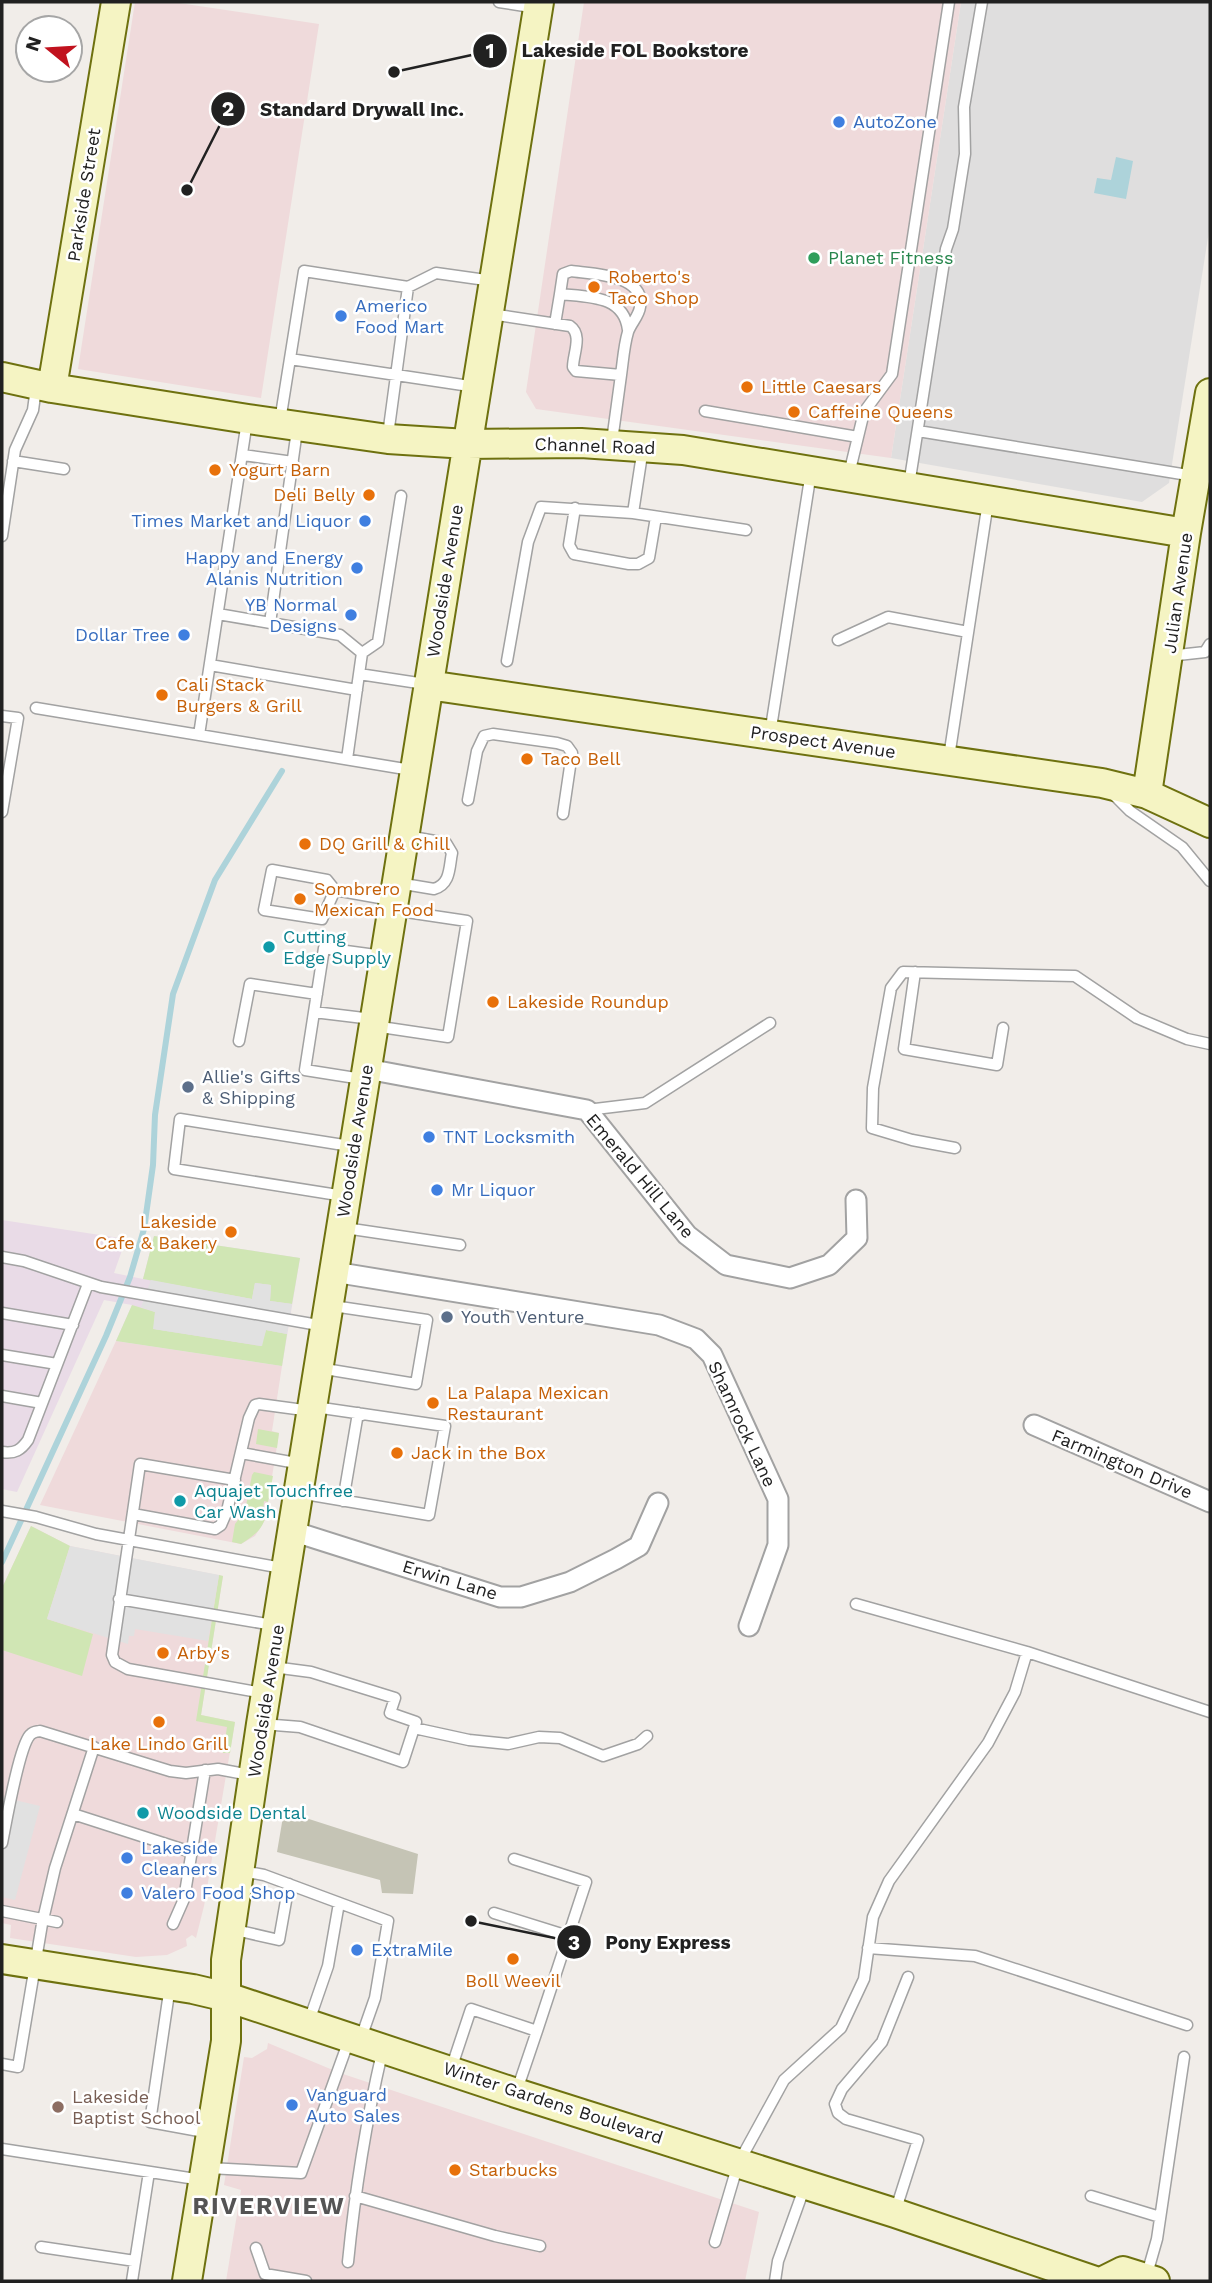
<svg xmlns="http://www.w3.org/2000/svg" width="1212" height="2283" viewBox="0 0 1212 2283" font-family="'Work Sans',sans-serif">
  <style>
    .residential { fill: #dfdede }
    .commercial { fill: #efdadb }
    .industrial { fill: #e9dbe7 }
    .construction { fill: #c5c4b5 }
    .grass { fill: #d0e6b4 }
    .parking { fill: #e1e1e1 }
    .water { fill: #add3da }
    .lines { fill: none; stroke-linecap: round; stroke-linejoin: round }
    .stream { stroke: #add3da; stroke-width: 6 }
    .lane-casing { stroke: #a2a2a2; stroke-width: 13 }
    .street-casing { stroke: #a2a2a2; stroke-width: 23 }
    .secondary-casing { stroke: #6e710f; stroke-width: 32 }
    .lane { stroke: #fff; stroke-width: 10 }
    .street { stroke: #fff; stroke-width: 19 }
    .secondary { stroke: #f5f4c3; stroke-width: 28 }
    .shop-dot { fill: #3f7fe0; stroke: #fff; stroke-width: 2.5 }
    .leisure-dot { fill: #2e9e5b; stroke: #fff; stroke-width: 2.5 }
    .food-dot { fill: #e8710a; stroke: #fff; stroke-width: 2.5 }
    .culture-dot { fill: #0f9aa8; stroke: #fff; stroke-width: 2.5 }
    .service-dot { fill: #5c6f8a; stroke: #fff; stroke-width: 2.5 }
    .education-dot { fill: #8d6e63; stroke: #fff; stroke-width: 2.5 }
    .labels { text-anchor: middle; stroke-width: 5; stroke-linejoin: round; paint-order: stroke }
    .shop-label { font-size: 18px; fill: #366cbe; stroke: #fff; text-anchor: start }
    .street-label { font-size: 18px; fill: #212121; stroke: #fff }
    .leisure-label { font-size: 18px; fill: #27864d; stroke: #fff; text-anchor: start }
    .food-label { font-size: 18px; fill: #c56008; stroke: #fff; text-anchor: start }
    .culture-label { font-size: 18px; fill: #0d838f; stroke: #fff; text-anchor: start }
    .service-label { font-size: 18px; fill: #4e5e75; stroke: #fff; text-anchor: start }
    .education-label { font-size: 18px; fill: #785e54; stroke: #fff; text-anchor: start }
    .district-label { font-size: 24px; font-weight: bold; letter-spacing: 2px; fill: #545454; stroke: #fff }
    .leader { fill: none; stroke: #212121; stroke-width: 2.5 }
    .callout-dot { fill: #212121; stroke: #fff; stroke-width: 2.5 }
    .mark-label { font-size: 21px; text-anchor: middle; font-weight: bold; fill: #fff }
    .callout-label { font-size: 19px; text-anchor: middle; font-weight: bold; fill: #212121; stroke: #fff; stroke-width: 5; stroke-linejoin: round; paint-order: stroke }
  </style>
  <rect width="100%" height="100%" fill="#f1ede9"/>
  <path class="residential" d="M961,2h249v223l-41,258 -27,19 -251,-44z"/>
  <path class="commercial" d="M135,2h37l147,22 -58,374 -183,-29z
    M584,2h377l-70,456 -355,-49 -10,-17z
    M116,1341l166,25 -10,65 7,2 -11,69 -3,18 -10,16 -14,8 -201,-39z
    M31,1526l39,20 153,30 -22,139 34,7 -31,184 -8,32 -4,-3 -6,4 1,7 -20,9 -31,2 -126,-19 1,-13 -9,-2v-335z
    M268,2043l72,30 419,139 -14,69h-519l15,-91 -17,-5 20,-128 8,1 15,-9z"/>
  <path class="industrial" d="M2,1220l124,19 -12,34 29,6 11,-43 146,22 -18,108 -166,-25 16,-36 -28,-5 -87,192 -15,-3z"/>
  <path class="construction" d="M284,1811l134,43 -5,40 -31,-1 -2,-13 -103,-28z"/>
  <path class="grass" d="M154,1236l146,22 -8,46 -22,-3 1,-16 -16,-2 -3,16 -109,-20z
    M132,1305l23,7 -1,17 107,17 5,-16 21,4 -5,32 -166,-25z
    M258,1429l21,4 -2,15 -21,-4z
    M254,1472l19,4 -5,26 -4,-1 -1,9 4,1c-3,18 -12,24 -26,33l-9,-2 3,-18 10,-13 7,-36z
    M31,1526l39,20 -23,73 46,15 -11,42 -80,-26v-62z
    M219,1575l4,1 -22,139 34,7 -5,31h-7l4,-26 -31,-6z"/>
  <path class="parking" d="M151,1280l101,19 3,-16 16,2 -1,16 22,3 -5,30 -21,-4 -4,16 -109,-17 2,-17 -14,-5z
    M70,1546l149,29 -11,66 -73,-12 -1,7h-5l-1,8 -81,-25z
    M2,1797l38,9 -25,94 -13,-3z"/>
  <path class="water" d="M1116,157l17,4 -7,38 -32,-6 3,-15 14,2z"/>
  <g class="lines">
    <path class="stream" d="M2,1562l104,-226 24,-59 14,-48 9,-64 2,-50 18,-121 42,-114 67,-109"/>
    <g class="lane-casing">
      <path id="lane" d="M499,2l38,6
        M560,294l3,-20 8,-3c20,3 75,3 69,36 -1,9 -9,16 -12,25 -4,13 -5,29 -7,43
        M491,314l79,12c13,9 3,28 3,41l3,4 45,4 -9,66
        M555,324l5,-30c28,3 64,1 68,36
        M290,359l186,28
        M705,411l153,26
        M280,421l24,-150 104,16 28,-14 57,8
        M918,431l276,45
        M388,435l20,-148
        M243,455l50,7
        M13,461l51,8
        M849,474l15,-62 28,-38 57,-372
        M909,485l37,-236 7,-20 12,-75 -1,-47 18,-105
        M575,508l-6,37 5,9 55,10h9l11,-6 7,-41
        M633,513l113,17
        M2,536l13,-86 18,-40 3,-22
        M218,614l122,21 22,18
        M270,623l27,-193
        M838,640l50,-23 80,15
        M1169,656l36,-4 5,-8
        M507,661l21,-119 13,-35 92,6 10,-65
        M210,665l147,25
        M359,674l66,10
        M36,708l375,62
        M2,716l16,2 -16,94
        M770,734l41,-262
        M199,735l48,-314
        M949,757l39,-255
        M347,759l15,-106 16,-11 23,-146
        M1112,793l18,18 52,36 28,34
        M468,800l9,-49 7,-15 9,-2 64,9 10,3 5,7 -9,61
        M398,883l36,6c17,-5 15,-22 18,-36l-6,-10 -39,-7
        M335,890l-13,29 -58,-9 8,-40 55,10 8,10 56,10
        M915,972l-11,77 93,16 6,-37
        M314,1012l58,7
        M374,1026l74,11 19,-116 -74,-11
        M239,1041l11,-57 67,10
        M362,1079l-57,-9 19,-122 59,8
        M587,1110l58,-7 125,-80
        M955,1148l-43,-8 -40,-12 1,-40 18,-100 12,-16 172,4 62,42 50,21 23,5
        M344,1196l-170,-27 6,-50 170,27
        M345,1228l115,17
        M2,1257l22,4 77,26 223,39
        M2,1313l71,12
        M2,1355l55,9
        M319,1368l97,16 11,-64 -94,-14
        M2,1396l40,7
        M2,1452c13,2 19,-2 26,-12l60,-156
        M241,1453l61,11
        M235,1480l-95,-16 -28,191 3,7 13,7 135,24
        M299,1493l130,22 16,-89 -130,-19
        M343,1501l15,-88 4,2
        M2,1511l34,6 60,17 186,34
        M133,1514l82,15 6,-4 6,-14 22,-93 6,-13 4,-1 52,7
        M119,1599l154,26
        M856,1604l171,48
        M262,1724l38,3 103,35 13,-40 -26,-9 5,-15 -84,-26 -38,-5
        M414,1728l55,12 39,4 31,-7 21,1 43,18 35,-12 9,-8
        M73,1814l118,38
        M2,1843c4,-20 17,-96 28,-108 4,-4 5,-3 10,-4l130,40 16,2 32,-4 32,6
        M242,1871l22,4 124,46 -13,77 -14,40
        M2,1911l55,11
        M494,1913l74,23
        M173,1924l11,-25 21,-129
        M231,1929l48,11 10,-56
        M868,1948l107,8 212,69
        M170,1986l-20,136 60,11
        M309,2021l19,-55 11,-63
        M2,2064l16,3 24,-143 13,-56 39,-121
        M451,2069l20,-60 66,22 49,-149 -72,-23
        M517,2090l20,-59
        M2,2149l200,31
        M209,2168l92,5 48,-133
        M355,2196l140,40 45,10
        M1091,2196l69,21
        M895,2212l23,-72 -72,-21 -8,-6 -3,-9 7,-15 40,-47 26,-65
        M715,2242l23,-78 46,-84 57,-52 23,-49 9,-62 16,-36 99,-138 27,-51 12,-40 183,60
        M41,2247l94,14
        M256,2248l9,26 41,7
        M348,2262c7,-71 18,-140 34,-209
        M1147,2274l10,-35 27,-182
        M132,2281l17,-109
        M775,2281l3,-20 27,-75"/>
    </g>
    <g class="street-casing">
      <path id="street" d="M367,1069l220,41 100,125 39,30 64,13 39,-13 28,-27 -1,-38
        M334,1272l325,53 37,14 16,16 66,144v46l-29,81
        M1034,1425l176,77
        M292,1531l208,66h21l49,-15 46,-23 23,-13 19,-43"/>
    </g>
    <g class="secondary-casing">
      <path id="secondary" d="M2,377l50,11 196,31 140,20 79,5 114,-1 102,7 503,83
        M52,388l64,-386
        M428,685l674,98 45,11 63,29
        M1147,794l39,-261 24,-140
        M2,1959l191,30 34,8 289,96 379,120 200,68
        M187,2281l39,-240v-81l35,-236 278,-1722
        M1103,2281l20,-10 32,10"/>
    </g>
    <use href="#lane" class="lane"/>
    <use href="#street" class="street"/>
    <use href="#secondary" class="secondary"/>
  </g>
  <g class="shop-dot">
    <circle cx="839" cy="122" r="7"/>
    <circle cx="341" cy="316" r="7"/>
    <circle cx="365" cy="521" r="7"/>
    <circle cx="357" cy="568" r="7"/>
    <circle cx="351" cy="615" r="7"/>
    <circle cx="184" cy="635" r="7"/>
    <circle cx="429" cy="1137" r="7"/>
    <circle cx="437" cy="1190" r="7"/>
    <circle cx="127" cy="1858" r="7"/>
    <circle cx="127" cy="1893" r="7"/>
    <circle cx="357" cy="1950" r="7"/>
    <circle cx="292" cy="2105" r="7"/>
  </g>
  <circle class="leisure-dot" cx="814" cy="258" r="7"/>
  <g class="food-dot">
    <circle cx="594" cy="287" r="7"/>
    <circle cx="747" cy="387" r="7"/>
    <circle cx="794" cy="412" r="7"/>
    <circle cx="215" cy="470" r="7"/>
    <circle cx="369" cy="495" r="7"/>
    <circle cx="162" cy="695" r="7"/>
    <circle cx="527" cy="759" r="7"/>
    <circle cx="305" cy="844" r="7"/>
    <circle cx="300" cy="899" r="7"/>
    <circle cx="493" cy="1002" r="7"/>
    <circle cx="231" cy="1232" r="7"/>
    <circle cx="433" cy="1403" r="7"/>
    <circle cx="397" cy="1453" r="7"/>
    <circle cx="163" cy="1653" r="7"/>
    <circle cx="159" cy="1722" r="7"/>
    <circle cx="513" cy="1959" r="7"/>
    <circle cx="455" cy="2170" r="7"/>
  </g>
  <g class="culture-dot">
    <circle cx="269" cy="947" r="7"/>
    <circle cx="180" cy="1501" r="7"/>
    <circle cx="143" cy="1813" r="7"/>
  </g>
  <g class="service-dot">
    <circle cx="188" cy="1087" r="7"/>
    <circle cx="447" cy="1317" r="7"/>
  </g>
  <circle class="education-dot" cx="58" cy="2107" r="7"/>
  <g class="labels">
    <g class="shop-label">
      <text x="853" y="128">AutoZone</text>
      <text x="355" y="312">Americo<tspan x="355" dy="21">Food Mart</tspan></text>
      <text x="351" y="527" text-anchor="end">Times Market and Liquor</text>
      <text x="343" y="564" text-anchor="end">Happy and Energy<tspan x="343" dy="21">Alanis Nutrition</tspan></text>
      <text x="337" y="611" text-anchor="end">YB Normal<tspan x="337" dy="21">Designs</tspan></text>
      <text x="170" y="641" text-anchor="end">Dollar Tree</text>
      <text x="443" y="1143">TNT Locksmith</text>
      <text x="451" y="1196">Mr Liquor</text>
      <text x="141" y="1854">Lakeside<tspan x="141" dy="21">Cleaners</tspan></text>
      <text x="141" y="1899">Valero Food Shop</text>
      <text x="371" y="1956">ExtraMile</text>
      <text x="306" y="2101">Vanguard<tspan x="306" dy="21">Auto Sales</tspan></text>
    </g>
    <g class="street-label">
      <text transform="translate(84 195) rotate(-81)" y="6">Parkside Street</text>
      <text transform="translate(595 446) rotate(2)" y="6">Channel Road</text>
      <text transform="translate(445 581) rotate(-81)" y="6">Woodside Avenue</text>
      <text transform="translate(1178 593) rotate(-82)" y="6">Julian Avenue</text>
      <text transform="translate(823 742) rotate(8)" y="6">Prospect Avenue</text>
      <text transform="translate(355 1141) rotate(-81)" y="6">Woodside Avenue</text>
      <text transform="translate(640 1176) rotate(50)" y="6">Emerald Hill Lane</text>
      <text transform="translate(742 1424) rotate(65)" y="6">Shamrock Lane</text>
      <text transform="translate(1122 1464) rotate(23)" y="6">Farmington Drive</text>
      <text transform="translate(450 1580) rotate(17)" y="6">Erwin Lane</text>
      <text transform="translate(266 1701) rotate(-81)" y="6">Woodside Avenue</text>
      <text transform="translate(553 2103) rotate(18)" y="6">Winter Gardens Boulevard</text>
    </g>
    <g class="leisure-label">
      <text x="828" y="264">Planet Fitness</text>
    </g>
    <g class="food-label">
      <text x="608" y="283">Roberto's<tspan x="608" dy="21">Taco Shop</tspan></text>
      <text x="761" y="393">Little Caesars</text>
      <text x="808" y="418">Caffeine Queens</text>
      <text x="229" y="476">Yogurt Barn</text>
      <text x="355" y="501" text-anchor="end">Deli Belly</text>
      <text x="176" y="691">Cali Stack<tspan x="176" dy="21">Burgers &amp; Grill</tspan></text>
      <text x="541" y="765">Taco Bell</text>
      <text x="319" y="850">DQ Grill &amp; Chill</text>
      <text x="314" y="895">Sombrero<tspan x="314" dy="21">Mexican Food</tspan></text>
      <text x="507" y="1008">Lakeside Roundup</text>
      <text x="217" y="1228" text-anchor="end">Lakeside<tspan x="217" dy="21">Cafe &amp; Bakery</tspan></text>
      <text x="447" y="1399">La Palapa Mexican<tspan x="447" dy="21">Restaurant</tspan></text>
      <text x="411" y="1459">Jack in the Box</text>
      <text x="177" y="1659">Arby's</text>
      <text x="159" y="1750" text-anchor="middle">Lake Lindo Grill</text>
      <text x="513" y="1987" text-anchor="middle">Boll Weevil</text>
      <text x="469" y="2176">Starbucks</text>
    </g>
    <g class="culture-label">
      <text x="283" y="943">Cutting<tspan x="283" dy="21">Edge Supply</tspan></text>
      <text x="194" y="1497">Aquajet Touchfree<tspan x="194" dy="21">Car Wash</tspan></text>
      <text x="157" y="1819">Woodside Dental</text>
    </g>
    <g class="service-label">
      <text x="202" y="1083">Allie's Gifts<tspan x="202" dy="21">&amp; Shipping</tspan></text>
      <text x="461" y="1323">Youth Venture</text>
    </g>
    <g class="education-label">
      <text x="72" y="2103">Lakeside<tspan x="72" dy="21">Baptist School</tspan></text>
    </g>
    <g class="district-label">
      <text x="269" y="2214">RIVERVIEW</text>
    </g>
  </g>
  <path class="leader" d="M394 72L490 51M187 190L228 109M471 1921L574 1942"/>
  <g class="callout-dot">
    <circle cx="394" cy="72" r="7"/>
    <circle cx="187" cy="190" r="7"/>
    <circle cx="471" cy="1921" r="7"/>
    <circle cx="490" cy="51" r="18"/>
    <circle cx="228" cy="109" r="18"/>
    <circle cx="574" cy="1942" r="18"/>
  </g>
  <g class="mark-label">
    <text x="490" y="58">1</text>
    <text x="228" y="116">2</text>
    <text x="574" y="1950">3</text>
  </g>
  <g class="callout-label">
    <text x="635" y="57">Lakeside FOL Bookstore</text>
    <text x="362" y="116">Standard Drywall Inc.</text>
    <text x="668" y="1949">Pony Express</text>
  </g>
  <rect width="1212" height="2283" fill="none" stroke="#212121" stroke-width="7"/>
  <g transform="translate(49 49) rotate(288)"><circle r="33" fill="#ffffff" stroke="#a6a6a6" stroke-width="2"/>
  <path d="M0-5L12 26L0 18L-12 26Z" fill="#c1121e"/>
  <text y="-10" font-size="19" font-weight="bold" text-anchor="middle" fill="#212121">N</text>
  </g>
</svg>
